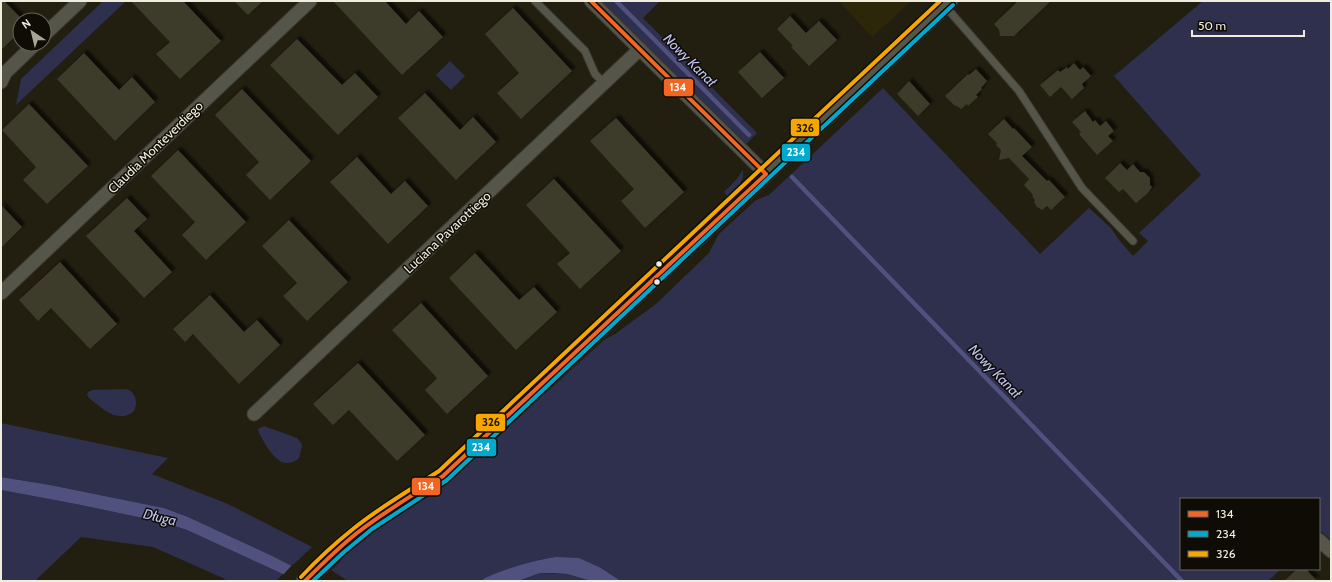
<svg xmlns="http://www.w3.org/2000/svg" width="1332" height="582" viewBox="0 0 1332 582" font-family="Cabin,sans-serif">
  <style>
    .built { fill: #2d2709 }
    .green { fill: #2f2f4e }
    .water { fill: #50517e }
    .pier { fill: #221f11 }
    .lines { fill: none; stroke-linecap: round; stroke-linejoin: round }
    .stream { stroke: #50517e; stroke-width: 4.5 }
    .building { fill: #3e3a2a; filter: url(#shadow) }
    .service-casing { stroke: #3c3a31; stroke-width: 9 }
    .minor-casing { stroke: #3c3a31; stroke-width: 15 }
    .tertiary-casing { stroke: #3c3a31; stroke-width: 19 }
    .service { stroke: #56554a; stroke-width: 7 }
    .minor { stroke: #56554a; stroke-width: 13 }
    .tertiary { stroke: #56554a; stroke-width: 17 }
    .bus-1-casing { stroke: #0e0c04; stroke-width: 7 }
    .bus-2-casing { stroke: #0e0c04; stroke-width: 7 }
    .bus-3-casing { stroke: #0e0c04; stroke-width: 7 }
    .bus-1 { stroke: #f26522; stroke-width: 4 }
    .bus-2 { stroke: #00a9ce; stroke-width: 4 }
    .bus-3 { stroke: #f7a600; stroke-width: 4 }
    .bus-dot { fill: #f0eddf; stroke: #0e0c04; stroke-width: 1.5 }
    .labels { text-anchor: middle; stroke-width: 3; stroke-linejoin: round; paint-order: stroke }
    .street-label { font-size: 13px; fill: #f0eddf; stroke: #0e0c04 }
    .water-label { font-size: 14px; font-style: italic; fill: #c2c5f5; stroke: #0e0c04 }
    .line-badge { stroke: #0e0c04; stroke-width: 1.5 }
    .badge-label { font-size: 11px; text-anchor: middle; font-weight: bold; fill: #fff }
    .pale-badge-label { font-size: 11px; text-anchor: middle; font-weight: bold; fill: #111 }
  </style>
  <defs>
    <filter id="shadow"><feDropShadow dx="3.5" dy="-3.5" stdDeviation="1" flood-color="#0009"/></filter>
  </defs>
  <rect width="100%" height="100%" fill="#221f11"/>
  <path class="built" d="M839,1h72l-39,36z"/>
  <path class="green" d="M103,1h23l-110,104 5,-26z
    M601,1h59l-17,17 114,115 -11,11z
    M1203,1h128v539l-9,-8 -3,2v-35h-138v70h100l-13,12h-647l-20,-13 -103,5 -17,8h-133l-17,-11 10,-9 -2,-2 22,-19 98,-68 145,-132 11,-6 41,-30 53,-51 10,-19 37,-34 13,-5 114,-107 157,166 49,-46 22,20 8,12 14,16 15,-15 -9,-8 62,-58 -87,-99z
    M450,61l15,15 -14,14 -15,-15z
    M743,170c1,12 -6,20 -15,27l-4,-5 12,-12z
    M126,389c10,3 12,13 8,22 -16,14 -32,-3 -45,-13l-2,-3 1,-3 4,-2z
    M1,423l167,35 -16,16 76,30 84,43 -20,19 -104,-49 -24,-9 -114,-23 -49,-8z
    M264,426l33,12 4,5 1,3 -3,12c-19,17 -33,-13 -40,-25l-1,-4z
    M1,490l75,14 86,18 25,8 96,44 -7,7h-53l2,-2 -72,-32 -72,-10 -46,44h-34z
    M540,573l27,1 24,7h-73z"/>
  <path class="water" d="M1,477l49,8 114,23 24,9 82,38 52,26h-24l-111,-51 -25,-8 -86,-18 -75,-14z
    M556,557l23,1 22,10 20,13h-30l-24,-7 -14,-1h-13l-22,8h-37l4,-3c23,-10 46,-17 71,-21z"/>
  <path class="pier" d="M293,564l29,15 -2,2h-27l-11,-5z"/>
  <g class="lines">
    <path class="stream" d="M616,1l133,134
      M792,177l390,404"/>
  </g>
  <path class="building" d="M1,1h3l16,16v15l-19,18z
    M131,1h52l38,40 -41,38 -24,-25 14,-12z
    M234,1h29l-15,14z
    M333,1h52l21,23 13,-13 24,26 -41,38z
    M1018,1h33l-37,35h-14l-1,-6 -5,-6z
    M513,8l59,63 -51,48 -24,-26 22,-20 -34,-39z
    M790,16l16,17 13,-12 18,19 -28,26 -18,-19 2,-1 -16,-17z
    M297,39l45,46 13,-12 23,24 -40,38 -68,-70z
    M760,52l24,26 -22,20 -24,-26z
    M84,53l35,37 13,-13 23,25 -40,39 -58,-62z
    M1074,63l6,7 3,-3 8,9 -9,8 2,4 -12,11 -11,-12 -11,10 -10,-12 18,-15 2,2 7,-5 1,2z
    M976,69l11,12 -6,7 1,1 -6,6 2,2 -10,9 -1,-2 -6,5 -4,-3 -3,-1 -9,-9 23,-22 1,1z
    M909,81l21,23 -12,12 -21,-22z
    M242,89l69,72 -41,39 -24,-25 13,-13 -44,-47z
    M425,93l35,37 13,-13 23,25 -40,38 -58,-62z
    M29,104l59,62 -41,38 -24,-24 13,-13 -34,-37z
    M1085,111l8,11 2,-2 5,6 6,-5 8,10 -6,5 5,5 -16,14 -18,-21 2,-2 -9,-10z
    M616,118l68,74 -39,36 -24,-27 13,-12 -44,-48z
    M1004,119l9,10 1,-1 18,19 -10,9 25,25 2,-1 16,17 -14,13 -4,-4 -5,4 -5,-3 -3,-5 1,-2 -3,-4 1,-1 -9,-10 5,-6 -20,-21 -10,2 2,-10 -5,-5 1,-2 -9,-9z
    M178,150l68,72 -40,38 -24,-25 13,-13 -44,-46z
    M357,157l34,37 14,-13 23,25 -40,38 -58,-62z
    M1120,163l7,7 6,-6 7,8h4l6,6v7l2,2 -4,6 -12,10 -13,-14 -4,3 -14,-14z
    M554,179l67,72 -41,38 -23,-25 13,-11 -44,-48z
    M127,198l20,21 -13,12 38,41 -28,26 -58,-62z
    M1,205l21,22 -21,21z
    M289,220l59,62 -41,39 -24,-25 14,-13 -35,-37z
    M475,253l44,47 15,-13 23,25 -41,38 -67,-72z
    M60,262l57,62 -27,25 -39,-41 -13,13 -19,-21z
    M210,295l34,37 13,-12 23,25 -41,39 -46,-50 -8,8 -12,-13z
    M421,303l67,73 -41,38 -22,-24 12,-12 -45,-48z
    M358,363l67,72 -28,26 -48,-51 -16,15 -20,-21z
    M1297,569h9l11,12h-33z"/>
  <g class="lines">
    <g class="service-casing">
      <path id="service" d="M535,1l50,50 10,23 9,9
        M945,6l74,85 63,97 51,53"/>
    </g>
    <g class="minor-casing">
      <path id="minor" d="M591,1l175,173
        M44,35l36,-34
        M1,82l4,-9 30,-29
        M1,293l309,-292
        M254,414l386,-365
        M1319,540l12,11"/>
    </g>
    <g class="tertiary-casing">
      <path id="tertiary" d="M305,581c13,-13 26,-26 40,-38 30,-26 65,-46 98,-67l506,-475"/>
    </g>
    <use href="#service" class="service"/>
    <use href="#minor" class="minor"/>
    <use href="#tertiary" class="tertiary"/>
    <g class="bus-1-casing">
      <path id="bus-1" d="M591,1l175,173
        M305,581c17,-17 33,-33 52,-48 27,-21 57,-39 86,-57l323,-302"/>
    </g>
    <g class="bus-2-casing">
      <path id="bus-2" d="M313,581l31,-29 28,-23 75,-49 506,-475"/>
    </g>
    <g class="bus-3-casing">
      <path id="bus-3" d="M301,577c16,-17 33,-33 52,-48 27,-22 57,-39 86,-58l501,-470"/>
    </g>
    <use href="#bus-1" class="bus-1"/>
    <use href="#bus-2" class="bus-2"/>
    <use href="#bus-3" class="bus-3"/>
  </g>
  <g class="bus-dot">
    <circle cx="659" cy="264" r="3.5"/>
    <circle cx="657" cy="282" r="3.5"/>
  </g>
  <g class="labels">
    <g class="street-label">
      <text transform="translate(155 147) rotate(-44)" y="5">Claudia Monteverdiego</text>
      <text transform="translate(447 232) rotate(-43)" y="5">Luciana Pavarottiego</text>
    </g>
    <g class="water-label">
      <text transform="translate(690 60) rotate(45)" y="5">Nowy Kanał</text>
      <text transform="translate(995 371) rotate(46)" y="5">Nowy Kanał</text>
      <text transform="translate(160 517) rotate(13)" y="5">Długa</text>
    </g>
  </g>
  <g class="line-badge">
    <rect x="663" y="78" width="31" height="19" rx="4" fill="#f26522"/>
    <rect x="790" y="118" width="30" height="19" rx="4" fill="#f7a600"/>
    <rect x="781" y="143" width="30" height="19" rx="4" fill="#00a9ce"/>
    <rect x="475" y="413" width="31" height="19" rx="4" fill="#f7a600"/>
    <rect x="466" y="438" width="31" height="19" rx="4" fill="#00a9ce"/>
    <rect x="411" y="477" width="30" height="19" rx="4" fill="#f26522"/>
  </g>
  <g class="badge-label">
    <text x="678" y="91">134</text>
    <text x="796" y="156">234</text>
    <text x="481" y="451">234</text>
    <text x="426" y="490">134</text>
  </g>
  <g class="pale-badge-label">
    <text x="805" y="132">326</text>
    <text x="491" y="426">326</text>
  </g>
  <rect width="1332" height="582" fill="none" stroke="#f0eddf" stroke-width="4"/>
  <rect x="1180" y="498" width="140" height="72" fill="#0e0c04" stroke="#68665c"/>
  <rect x="1188" y="511" width="20" height="6" fill="#f26522" stroke="#68665c"/>
  <text x="1216" y="518" font-size="12" fill="#f0eddf">134</text>
  <rect x="1188" y="531" width="20" height="6" fill="#00a9ce" stroke="#68665c"/>
  <text x="1216" y="538" font-size="12" fill="#f0eddf">234</text>
  <rect x="1188" y="551" width="20" height="6" fill="#f7a600" stroke="#68665c"/>
  <text x="1216" y="558" font-size="12" fill="#f0eddf">326</text>
  <g transform="translate(32 32) rotate(325)"><circle r="19" fill="#0e0c04" stroke="#68665c"/>
  <path d="M0-3L7 15L0 10L-7 15Z" fill="#a8a597"/>
  <text y="-6" font-size="11" font-weight="bold" text-anchor="middle" fill="#f0eddf">N</text>
  </g>
  <path d="M1192 30v6h112v-6" fill="none" stroke="#f0eddf" stroke-width="2"/>
  <text x="1198" y="30" font-size="12" fill="#f0eddf" stroke="#0e0c04" stroke-width="3" paint-order="stroke">50 m</text>
</svg>
